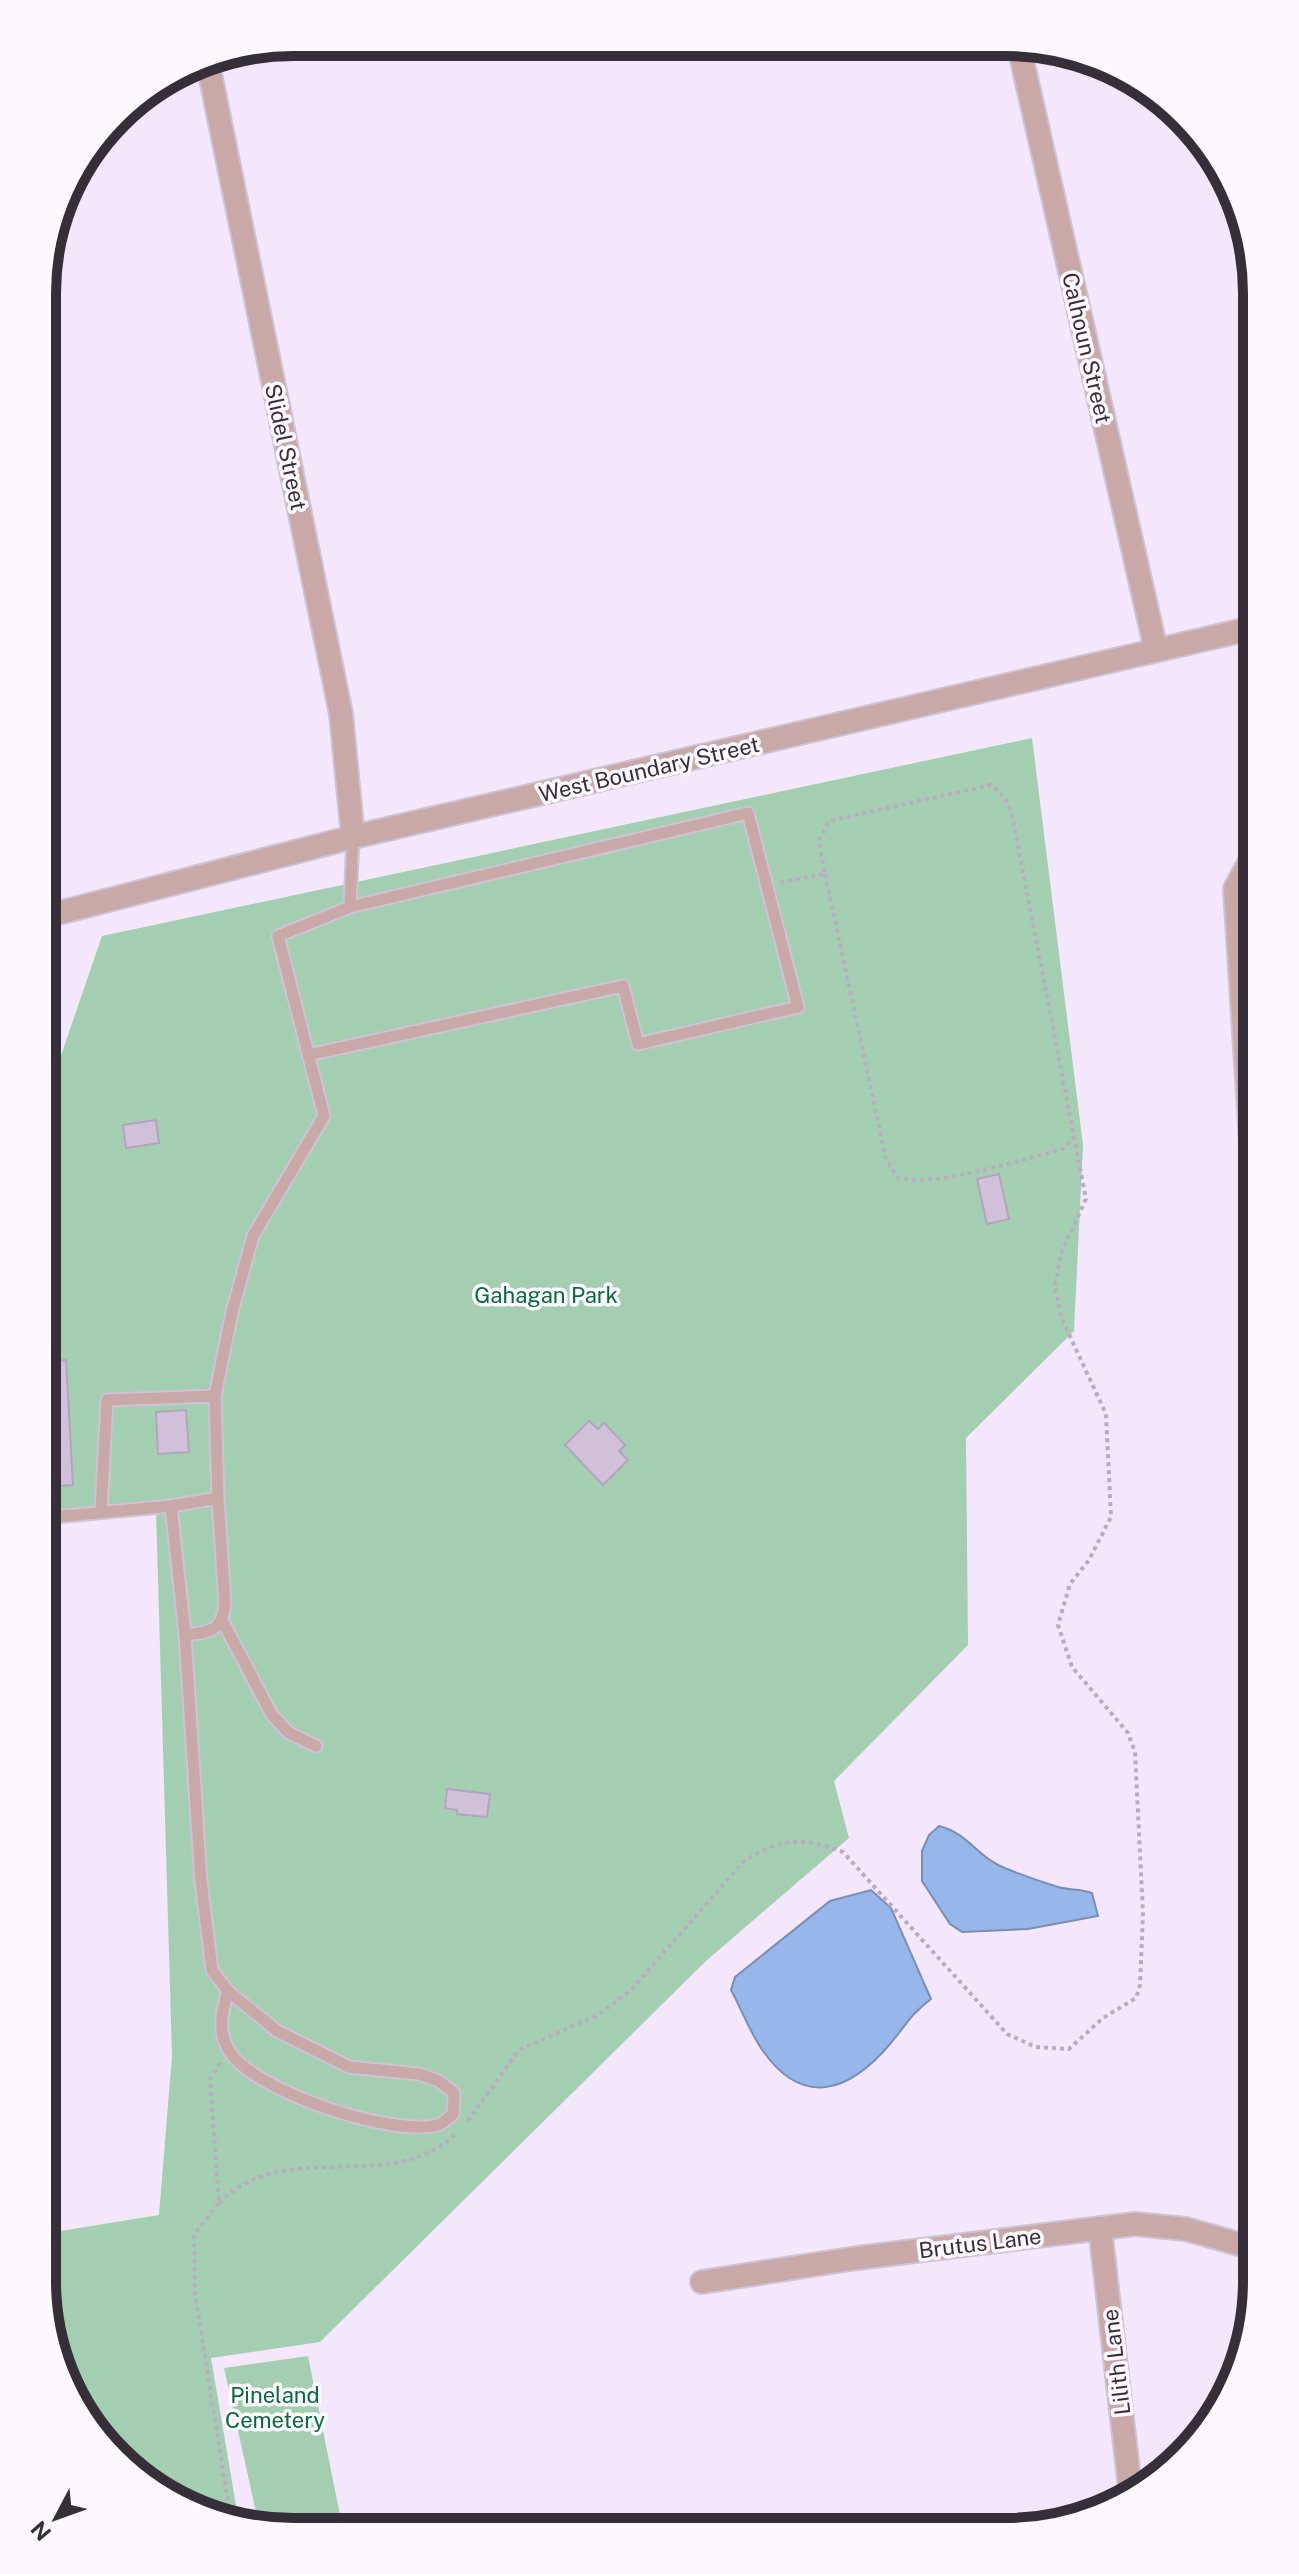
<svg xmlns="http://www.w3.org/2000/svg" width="1299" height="2574" viewBox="0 0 1299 2574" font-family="'Public Sans',sans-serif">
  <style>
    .green { fill: #a4ceb1 }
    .water { fill: #97b6ea; stroke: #7a8eb5; stroke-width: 2 }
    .building { fill: #d0c0d9; stroke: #b3a3bc; stroke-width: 2 }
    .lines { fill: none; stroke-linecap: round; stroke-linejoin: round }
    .lane-casing { stroke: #cec2d5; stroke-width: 15 }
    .street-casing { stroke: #cec2d5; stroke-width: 26 }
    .path { stroke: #b8adbe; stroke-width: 4; stroke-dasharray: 4 4; stroke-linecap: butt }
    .lane { stroke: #c8a9a8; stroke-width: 11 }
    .street { stroke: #c8a9a8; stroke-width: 22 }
    .labels { text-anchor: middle; stroke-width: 7; stroke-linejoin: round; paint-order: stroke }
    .street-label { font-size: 22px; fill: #362f39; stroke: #fcf8fe }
    .park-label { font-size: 22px; fill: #09693a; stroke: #fcf8fe }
    .rim { fill: none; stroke: #362f39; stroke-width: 10 }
  </style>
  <rect width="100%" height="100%" fill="#f4e7fc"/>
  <path class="green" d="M1032,738l51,407 -9,186 -108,107 2,207 -134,136 15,57 -143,123 -386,381 -109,16 28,165 -56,-17 -55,-36 -73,-109 -13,-80v-47l117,-19 13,-159 -16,-545 -113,12v-415l59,-172z
    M308,2356l35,174h-83l-36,-162z"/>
  <path class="water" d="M939,1826c31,8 38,32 68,43 15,6 32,12 48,17 13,5 24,2 37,7l6,23 -70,13 -66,3 -12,-8 -28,-43v-30l7,-16z
    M871,1890l20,18 40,91c-22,17 -24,25 -41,45 -40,47 -86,65 -127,7 -13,-18 -21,-41 -32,-61l4,-13 95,-76z"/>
  <path class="building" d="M156,1120l3,23 -33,5 -3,-23z
    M999,1174l10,45 -22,5 -10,-45z
    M66,1360l7,125 -30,2v-125z
    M186,1410l3,42 -31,2 -2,-42z
    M589,1421l9,8 6,-6 21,22 -6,6 9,9 -25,25 -38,-40z
    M447,1789l43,5 -3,23 -30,-3v-4l-12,-2z"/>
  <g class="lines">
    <g class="lane-casing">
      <path id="lane" d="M308,1055l315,-69 15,58 160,-37 -50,-194 -398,94
        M101,1511l6,-111 108,-4
        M43,1518l128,-12
        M223,1622l49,93 17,18 27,13
        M185,1635c25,-3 36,-3 40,-30l-7,-107
        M228,1991c-6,20 -11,40 1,60 26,41 163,86 209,74 5,-1 11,-8 15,-11l1,-21 -15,-12 -20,-7 -70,-7 -72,-36 -49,-40 -16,-21 -11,-89 -16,-246 -14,-129 47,-8 -3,-102 17,-84 21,-76 71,-120 -46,-180 72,-29 3,-70"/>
    </g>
    <g class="street-casing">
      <path id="street" d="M1019,47l137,603
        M207,59l134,655 12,123
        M43,917l310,-80 904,-210
        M1257,1187l-5,-28 -17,-270 22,-41
        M1100,2228l31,268
        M702,2282l155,-24 278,-34 51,5 70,20"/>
    </g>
    <path class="path" d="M825,874l61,285 11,18c35,12 127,-18 166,-28l11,-12
      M220,2063l-10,16 9,124 -25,32 1,59 36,227
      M468,2121l51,-71 79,-35 33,-25 112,-128c38,-25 59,-25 100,-10l164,182 29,13 33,2 34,-31 33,-20 4,-13 3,-72 -8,-161 -7,-19 -56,-66 -14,-42 12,-41 19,-24 22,-43 -5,-103 -45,-97 -6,-30 6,-34 25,-54 -74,-384 -7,-17 -14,-13 -162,36 -10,20 6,33 -44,8
      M219,2203c68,-68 169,-5 238,-70"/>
    <use href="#lane" class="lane"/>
    <use href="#street" class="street"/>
  </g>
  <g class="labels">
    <g class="street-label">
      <text transform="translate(1087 348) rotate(77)" y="8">Calhoun Street</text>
      <text transform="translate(286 447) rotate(78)" y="8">Slidel Street</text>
      <text transform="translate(649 769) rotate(-13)" y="8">West Boundary Street</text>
      <text transform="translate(980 2243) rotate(-7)" y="8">Brutus Lane</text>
      <text transform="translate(1116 2362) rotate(-97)" y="8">Lilith Lane</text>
    </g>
    <g class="park-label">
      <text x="546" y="1303">Gahagan Park</text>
      <text x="275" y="2403">Pineland<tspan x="275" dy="25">Cemetery</tspan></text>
    </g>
  </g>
  <path d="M0 0H1299V2574H0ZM293 56H1006A237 237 0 0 1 1243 293V2281A237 237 0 0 1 1006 2518H293A237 237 0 0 1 56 2281V293A237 237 0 0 1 293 56Z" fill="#fcf8fe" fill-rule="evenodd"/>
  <path class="rim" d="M293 56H1006A237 237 0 0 1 1243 293V2281A237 237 0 0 1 1006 2518H293A237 237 0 0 1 56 2281V293A237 237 0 0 1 293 56Z"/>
  <g transform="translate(56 2518) rotate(229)" stroke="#fcf8fe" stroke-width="6" paint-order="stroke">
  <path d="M0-6L14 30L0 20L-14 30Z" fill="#362f39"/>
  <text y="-12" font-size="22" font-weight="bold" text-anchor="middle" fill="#362f39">N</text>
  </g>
</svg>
